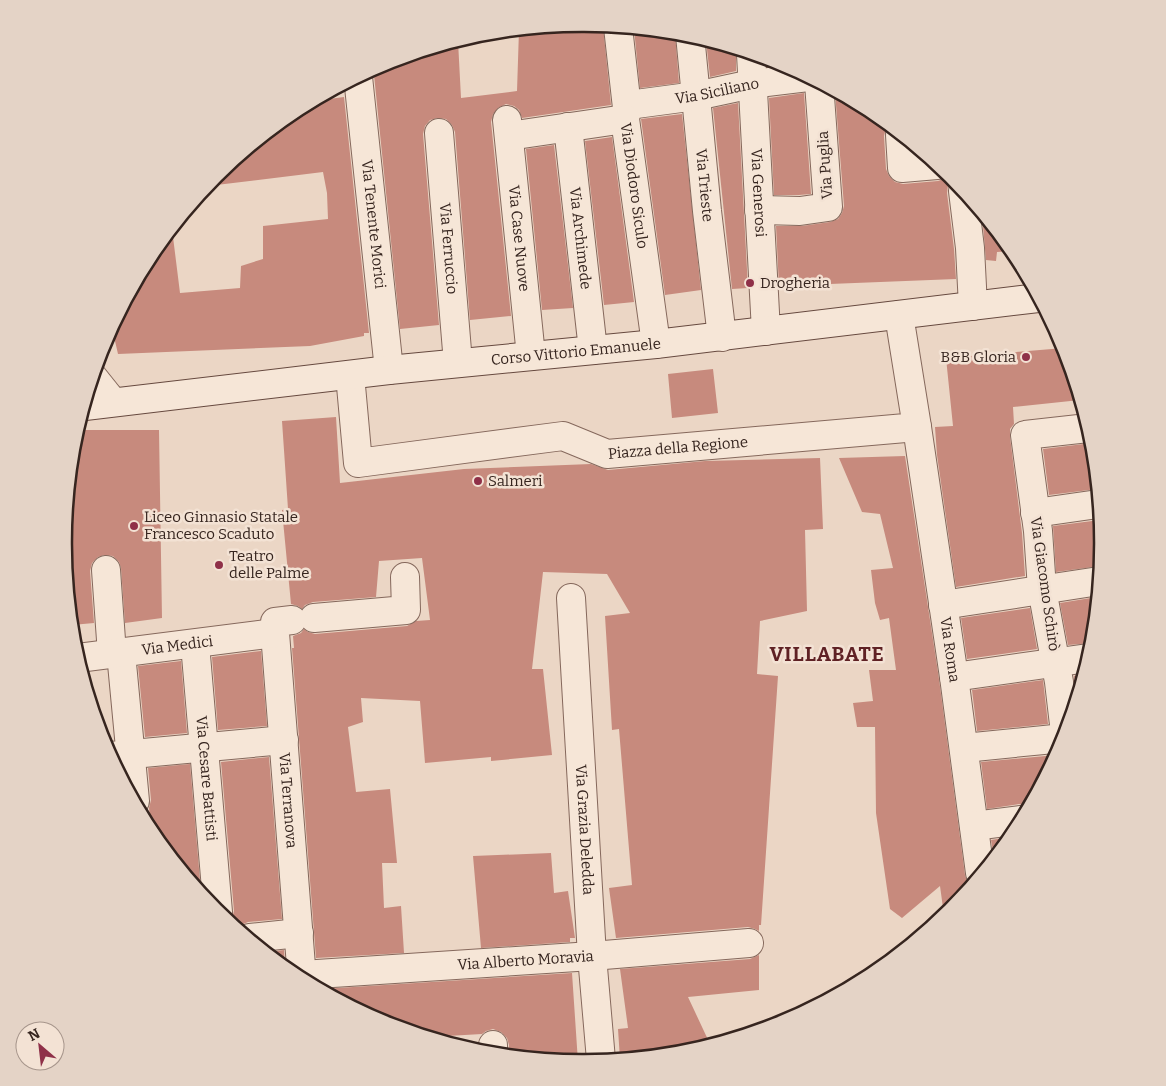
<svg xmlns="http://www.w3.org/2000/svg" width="1166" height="1086" viewBox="0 0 1166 1086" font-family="Bitter,serif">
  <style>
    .building { fill: #c78a7d }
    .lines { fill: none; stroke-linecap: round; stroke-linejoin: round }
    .street-casing { stroke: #85685c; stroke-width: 30 }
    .secondary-casing { stroke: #66493f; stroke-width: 30 }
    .street { stroke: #f6e6d7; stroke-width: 28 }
    .secondary { stroke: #f6e6d7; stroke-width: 28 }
    .poi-dot { fill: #8f3048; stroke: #f3e2d4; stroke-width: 2 }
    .labels { text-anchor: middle; stroke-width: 5; stroke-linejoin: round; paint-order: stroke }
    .street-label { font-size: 15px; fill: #36251f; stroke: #f3e2d4 }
    .poi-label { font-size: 15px; fill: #36251f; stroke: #f3e2d4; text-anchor: start }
    .district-label { font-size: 20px; font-weight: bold; letter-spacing: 1px; fill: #5f2124; stroke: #f3e2d4 }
    .rim { fill: none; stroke: #36251f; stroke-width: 2.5 }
  </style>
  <rect width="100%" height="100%" fill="#ebd6c5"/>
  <path class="building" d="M583,24l20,2 8,79 -89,13 -3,-8 -5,-4 -8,-2 -8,4 -5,6 -2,8 20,194 -41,4 -15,-188 -3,-7 -6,-6 -9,-1 -7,2 -5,6 -2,8 16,191 -39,4 -26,-254 -2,-5 13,-7 73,-22 3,57 56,-7 2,-61z
    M634,29l41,4 4,50 -39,5z
    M706,40l30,10v21l-26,6z
    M767,59l15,4 2,1 -17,2z
    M835,92l37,19 16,14 -2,3 -2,8 2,33 3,7 6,6 8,2 35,-3 8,-3 3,-3 4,4 -5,6 -1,8 7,56 2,30 -177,7 -3,-60h26l28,-4 8,-3 4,-6 2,-7z
    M804,93l7,101 -12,1h-25l-5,-97z
    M344,97l25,236h-5v3l-54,10 -192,8 -6,-26 39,-74 21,-25 8,64 60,-5 1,-22 22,-7v-33l65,-7 -1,-26 -4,-21 -115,14 8,-10 79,-65 19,-10z
    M738,103l10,185 -16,1 -19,-181z
    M682,114l19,176 -36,5 -24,-176z
    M612,137l22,165 -30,3 -19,-164z
    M554,145l19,163 -31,2 -16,-161z
    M982,214l30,37 -15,1 -1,9 -10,-1z
    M1064,348l16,52 -67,7 1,17 -4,5v8l12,96 3,43 -69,11 -19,-132 -2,-28 18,-1 -7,-68z
    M713,369l5,44 -46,5 -4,-44z
    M336,417l4,66 124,-14 127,-5 17,6 97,-9 115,-3 3,71 -18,1 2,81 -47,10 -3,53 21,2 -17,249h-2v6l-4,-2 -7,-2 -132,11 -7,-50 23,-3 -13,-156 -7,1 -7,-114 25,-3 -23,-39 -64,-2 -11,97h11l9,86 -61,6v-4l-66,6 -5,-62 -59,-3 2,24 -15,5 8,65 34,-3 7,74h-15l2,45 17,-2 3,47 -88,5 -24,-310h2l-1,-12 8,-3 3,-4 4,3 7,2 92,-8 9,-5 14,-1 -8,-62 -43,3 -3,36 -63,5 -8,3 -3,4 -4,-3 -7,-2 -9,-94 6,-1 -6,-88z
    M77,430h82l3,188 -37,5 -4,-55 -2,-6 -6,-6 -9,-1 -6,2 -6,6 -2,8 4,52 -22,2 -8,-82 10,-102z
    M1092,443l5,46 -48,6 -6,-46z
    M905,456l34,223 26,196 2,7 4,3 -27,30 -4,-29 -38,32 -12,-9 -14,-96 -1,-86h-18l-4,-24 20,-2 -4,-31h27l-7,-52 -9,2 -5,-17 -4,-33 22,-2 -13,-54 -18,-2 -23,-54z
    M1100,520l2,23 -2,23 -44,6 -3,-46z
    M1097,597l-5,46 -24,2 -8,-42z
    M1030,608l7,41 -70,10 -6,-41z
    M261,651l6,75 -49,4 -6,-73z
    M181,661l6,72 -42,4 -7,-71z
    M1083,674l-7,22 -2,-20z
    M1043,680l5,44 -71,7 -5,-41z
    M1056,755l-28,51 -9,-2 -32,5 -6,-47z
    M269,757l13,162 -34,3 -7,3 -3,3 -8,-6 2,-4 2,-7 -13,-149z
    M190,764l11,128 -50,-61 -2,-23 2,-8 -3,-32z
    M1010,837l-6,8 -10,12 -3,-17z
    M551,853l3,40 14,-2 7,47h-5v4l-89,6 -8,-92z
    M284,950l1,17 -18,-15z
    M759,955v35l-71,7 22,47 -26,8 -64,7 -2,-30 10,-1 -8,-59 130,-10z
    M572,973l6,89 -70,-7 1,-10 -2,-7 -6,-6 -8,-3 -7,2 -4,3 -52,3 -46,-14 -62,-34z"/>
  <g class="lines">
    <g class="street-casing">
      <g id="street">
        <path id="s1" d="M618,27l9,81 -2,11 31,225"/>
        <path id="s2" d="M690,35l17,176 15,126"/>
        <path id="s3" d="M751,54l15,277"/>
        <path id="s4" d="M358,77l31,293"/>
        <path id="s5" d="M627,108l9,-4 60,-8 56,-12 56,-7"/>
        <path id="s6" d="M507,120l24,236"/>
        <path id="s7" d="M568,127l25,223"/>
        <path id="s8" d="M439,133l19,230"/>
        <path d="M900,135l2,33 35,-3"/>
        <path d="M509,136l116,-17"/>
        <path d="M963,191l7,57 3,58"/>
        <path d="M759,210l41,1 28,-4 -9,-124"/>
        <path id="s9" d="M350,375l8,88 205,-27 44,18 310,-27 -18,-112"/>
        <path d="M93,377l20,25"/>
        <path id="s10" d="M917,427l37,250 26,196"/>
        <path d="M1035,513l63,-9"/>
        <path d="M106,570l6,84"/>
        <path id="s11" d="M571,598l21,358 9,104"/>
        <path d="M943,605l156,-24"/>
        <path d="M314,618l92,-8 -1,-33"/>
        <path id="s12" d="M292,620l-17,2v11l27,346"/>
        <path id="s13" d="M195,644l23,268"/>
        <path d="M121,653l14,148"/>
        <path id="s14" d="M78,658l197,-25"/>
        <path d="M954,677l134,-19"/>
        <path d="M1065,733l-6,-51 -17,-93 -4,-58 -13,-96 63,-7"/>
        <path d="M964,748l100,-10"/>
        <path d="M111,756l173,-16"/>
        <path d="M974,826l47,-6"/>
        <path d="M250,938l49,-5"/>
        <path id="s15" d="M302,975l290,-19 157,-13"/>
        <path d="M493,1045v8"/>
      </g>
    </g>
    <g class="secondary-casing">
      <g id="secondary">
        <path id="s16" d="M85,406l304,-36 267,-26 382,-46"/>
      </g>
    </g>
    <use href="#street" class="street"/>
    <use href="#secondary" class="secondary"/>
  </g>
  <g class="poi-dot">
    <circle cx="750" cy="283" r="5"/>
    <circle cx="1026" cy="357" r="5"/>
    <circle cx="478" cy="481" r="5"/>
    <circle cx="134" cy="526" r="5"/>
    <circle cx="219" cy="565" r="5"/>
  </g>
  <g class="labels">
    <g class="street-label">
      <text dy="5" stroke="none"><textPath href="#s5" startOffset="92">Via Siciliano</textPath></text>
      <text transform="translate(825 165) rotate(-94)" y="5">Via Puglia</text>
      <text dy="5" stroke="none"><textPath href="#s1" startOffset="160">Via Diodoro Siculo</textPath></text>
      <text dy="5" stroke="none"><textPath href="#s2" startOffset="151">Via Trieste</textPath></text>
      <text dy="5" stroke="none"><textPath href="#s3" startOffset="139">Via Generosi</textPath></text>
      <text dy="5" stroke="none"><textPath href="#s4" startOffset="148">Via Tenente Morici</textPath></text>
      <text dy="5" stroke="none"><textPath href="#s6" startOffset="119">Via Case Nuove</textPath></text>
      <text dy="5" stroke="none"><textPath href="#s7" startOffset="112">Via Archimede</textPath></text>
      <text dy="5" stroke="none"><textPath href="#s8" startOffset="116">Via Ferruccio</textPath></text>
      <text dy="5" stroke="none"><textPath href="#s16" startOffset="494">Corso Vittorio Emanuele</textPath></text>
      <text dy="5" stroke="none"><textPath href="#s9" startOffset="414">Piazza della Regione</textPath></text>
      <text transform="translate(1045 584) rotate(82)" y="5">Via Giacomo Schirò</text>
      <text dy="5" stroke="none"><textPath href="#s14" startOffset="100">Via Medici</textPath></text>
      <text dy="5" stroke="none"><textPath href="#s10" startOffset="225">Via Roma</textPath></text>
      <text dy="5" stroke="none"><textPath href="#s13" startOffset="135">Via Cesare Battisti</textPath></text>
      <text dy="5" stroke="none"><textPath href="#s12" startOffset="196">Via Terranova</textPath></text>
      <text dy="5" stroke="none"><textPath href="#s11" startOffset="232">Via Grazia Deledda</textPath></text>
      <text dy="5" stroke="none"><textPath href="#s15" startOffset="224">Via Alberto Moravia</textPath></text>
    </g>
    <g class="poi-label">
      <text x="760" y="288">Drogheria</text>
      <text x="1016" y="362" text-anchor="end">B&amp;B Gloria</text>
      <text x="488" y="486">Salmeri</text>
      <text x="144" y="522">Liceo Ginnasio Statale<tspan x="144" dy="17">Francesco Scaduto</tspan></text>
      <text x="229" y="561">Teatro<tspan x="229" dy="17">delle Palme</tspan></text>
    </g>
    <g class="district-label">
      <text x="827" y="661">VILLABATE</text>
    </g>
  </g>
  <path d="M0 0H1166V1086H0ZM582 32H584A510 510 0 0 1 1094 542V544A510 510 0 0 1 584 1054H582A510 510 0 0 1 72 544V542A510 510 0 0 1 582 32Z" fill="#e4d3c6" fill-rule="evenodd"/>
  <path class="rim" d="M582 32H584A510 510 0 0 1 1094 542V544A510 510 0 0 1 584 1054H582A510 510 0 0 1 72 544V542A510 510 0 0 1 582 32Z"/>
  <g transform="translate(40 1046) rotate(332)"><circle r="24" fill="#f3e2d4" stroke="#a7968c"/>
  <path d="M0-4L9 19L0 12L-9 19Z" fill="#8f3048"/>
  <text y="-8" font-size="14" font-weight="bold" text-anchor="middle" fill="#36251f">N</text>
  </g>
</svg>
